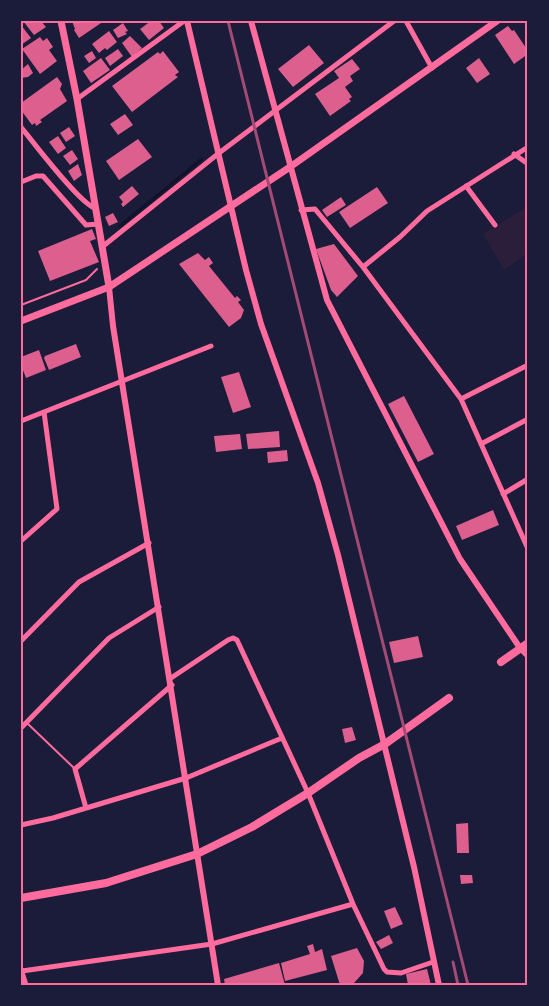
<svg xmlns="http://www.w3.org/2000/svg" width="549" height="1006" viewBox="0 0 549 1006" font-family="'Titillium Web',sans-serif">
  <style>
    .green { fill: #2a1e3b }
    .lines { fill: none; stroke-linecap: round; stroke-linejoin: round }
    .stream { stroke: #12122b; stroke-width: 3 }
    .building { fill: #dd5f8e }
    .path { stroke: #ff6b9d; stroke-width: 2 }
    .service { stroke: #ff6b9d; stroke-width: 2 }
    .minor { stroke: #ff6b9d; stroke-width: 5 }
    .tertiary { stroke: #ff6b9d; stroke-width: 6 }
    .secondary { stroke: #ff6b9d; stroke-width: 7 }
    .primary { stroke: #ff6b9d; stroke-width: 8 }
    .rail { stroke: #a44b75; stroke-width: 3 }
    .neatline { fill: none; stroke: #ff6b9d; stroke-width: 2 }
  </style>
  <rect width="100%" height="100%" fill="#1b1b3a"/>
  <path class="green" d="M528,206v47l-24,17 -21,-36z"/>
  <g class="lines">
    <path class="stream" d="M120,226l82,-67"/>
  </g>
  <path class="building" d="M23,21h18l5,6 -12,8z
    M72,21h32l-25,17 -5,-8 1,-1z
    M151,21h8l5,7 -15,12 -9,-11z
    M123,23l5,8 -3,1 2,2 -9,4 -5,-8z
    M21,25l10,13 -10,7z
    M508,26l4,5 2,-1 14,21v3l-14,10 -19,-29z
    M109,31l8,11 -10,8 -2,-2 -6,5 -7,-9z
    M130,36l12,12 -10,9 -10,-14z
    M40,37l3,4 4,-3 6,9 -4,3 8,11 -17,13 -18,-25z
    M309,45l15,18 -31,24 -15,-18z
    M118,49l5,7 -13,10 -5,-8z
    M92,51l4,7 -7,5 -5,-7z
    M163,51l16,21 -4,3 3,2 -46,35 -20,-26 46,-34 2,2z
    M101,58l9,12 -19,13 -8,-12z
    M479,58l11,16 -13,9 -11,-15z
    M352,59l8,10 -10,7 3,5 -8,6 7,10 -3,2 2,2 -21,15 -15,-22 24,-16 -5,-7z
    M28,64l5,9 -5,4 -7,1v-8z
    M57,77l5,7 -2,5 7,12 -27,19 2,2 -6,4 -1,-3 -3,2 -11,-15v-7z
    M125,114l8,11 -15,10 -8,-11z
    M69,127l6,9 -9,6 -6,-9z
    M58,136l8,12 -8,6 -9,-12z
    M138,139l14,18 -33,23 -13,-19z
    M72,150l6,9 -8,6 -7,-9z
    M78,164l4,11 -8,6 -6,-10z
    M132,186l7,8 -16,13 -2,-3 2,-2 -4,-5z
    M377,187l11,16 -38,25 -11,-16z
    M341,197l5,8 -19,12 -5,-7z
    M113,213l5,9 -9,4 -4,-9z
    M92,229l4,10 -6,2 9,21 -49,19 -12,-30z
    M334,244l24,32 -21,21 -6,-7 -15,-41z
    M198,253l7,7 4,-3 4,6 -4,3 26,32 2,-2 4,4 -3,2 6,8 -3,8 -12,9 -50,-63z
    M76,344l5,13 -32,13 -5,-12 1,-2z
    M39,350l7,20 -20,8 -5,-13v-8z
    M239,372l12,35 -18,6 -12,-36z
    M404,396l30,58 -16,8 -30,-58z
    M279,431l1,16 -32,2 -2,-15z
    M240,434l2,15 -26,3 -2,-16z
    M287,450l1,11 -20,2 -1,-11z
    M493,510l6,15 -37,15 -6,-14z
    M418,636l5,21 -29,6 -5,-21z
    M352,727l4,13 -11,3 -3,-14z
    M468,823l1,30h-12l-1,-29z
    M460,875h12l1,8 -12,1z
    M395,907l8,17 -12,5 -7,-18z
    M389,935l4,8 -12,6 -5,-7z
    M313,944l2,8 7,-3 5,21 -42,11 -4,-18 29,-9 -3,-8z
    M357,948l7,13 -1,12 -9,10 -14,2 -9,-29z
    M279,963l6,22h-60l-1,-6z
    M427,969l4,16h-23l-2,-11z"/>
  <g class="lines">
    <path class="path" d="M21,305l65,-25 11,-11"/>
    <path class="service" d="M27,723l48,46"/>
    <path class="minor" d="M406,21l26,47
      M77,99l107,-78
      M21,127c12,15 59,77 74,81
      M514,154l14,10
      M21,182l15,-6h7l43,49 12,-1
      M466,186l29,39
      M301,210l14,-1 48,58 37,-30 27,-26 101,-64
      M102,247l117,-94 175,-132
      M363,267l98,132 67,150
      M461,399l67,-34
      M21,421l190,-75
      M481,444l47,-25
      M503,494l25,-15
      M21,541l36,-32 -13,-97
      M21,641l58,-59 70,-39
      M171,678l57,-38 5,-2 4,2 71,153 45,111 31,65 3,3 14,1 32,-11
      M21,728l88,-90 50,-31
      M86,808l-11,-39 97,-84
      M21,825l32,-7 133,-40 96,-40
      M21,969l5,16
      M22,971l190,-27 141,-40"/>
    <path class="tertiary" d="M187,21l59,249 15,54 57,159 20,72 76,312 25,118
      M251,21l76,279 133,259 60,89 8,8
      M109,287l4,39 105,659"/>
    <path class="secondary" d="M61,21l16,78 32,188
      M21,321l88,-34 181,-120 207,-146"/>
    <path class="primary" d="M501,662l27,-19
      M21,898l85,-15 91,-29 55,-27 56,-34 51,-35 26,-14 64,-46"/>
    <path class="rail" d="M228,21l240,964
      M453,962l5,23"/>
  </g>
  <rect width="549" height="1006" fill="none" stroke="#1b1b3a" stroke-width="45"/>
  <rect x="22" y="22" width="504" height="962" class="neatline"/>
</svg>
